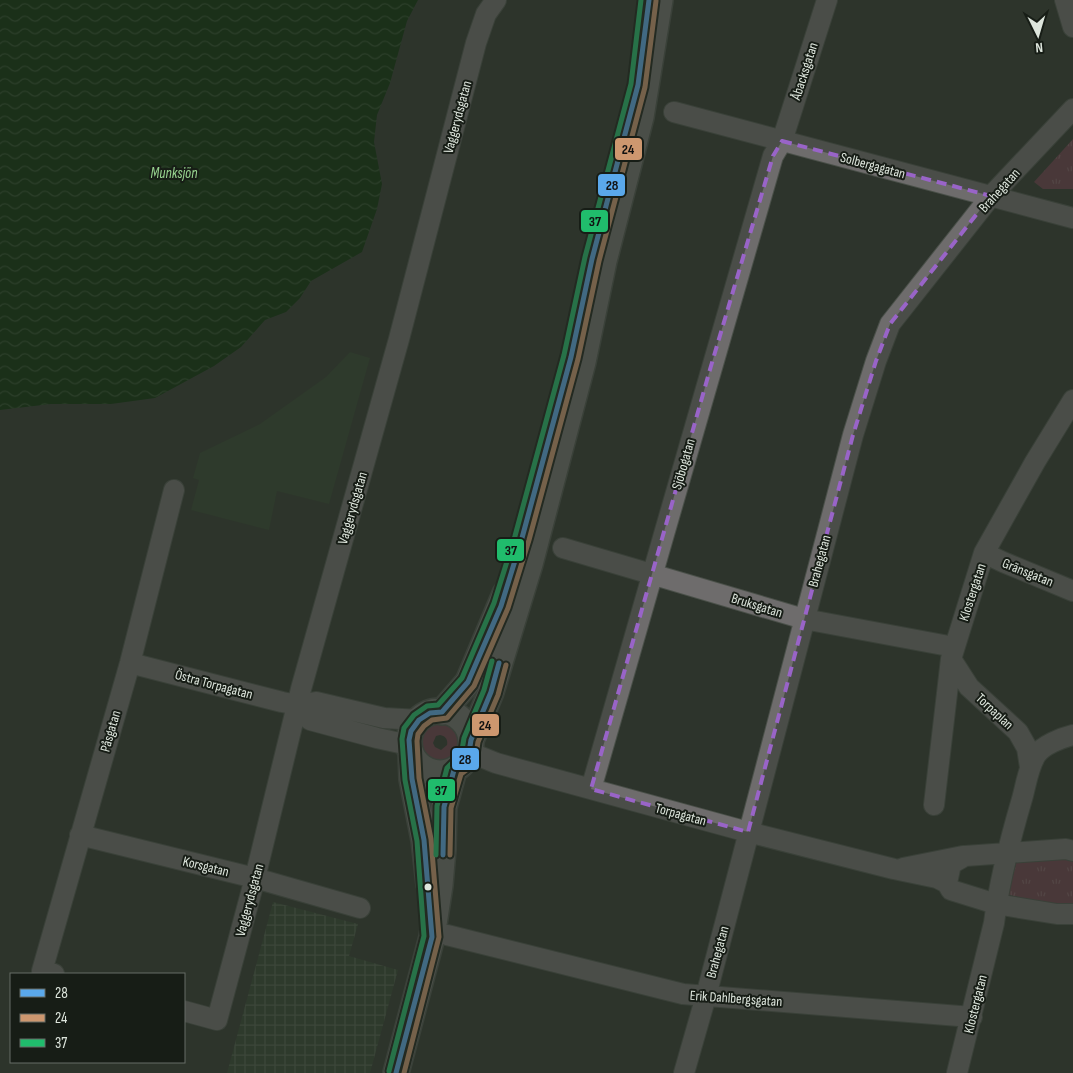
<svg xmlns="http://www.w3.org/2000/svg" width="1073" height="1073" viewBox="0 0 1073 1073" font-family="'Sofia Sans Condensed',sans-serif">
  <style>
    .built { fill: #30402d }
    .industrial { fill: url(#industrial-grid) }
    .green { fill: #6a3d49; fill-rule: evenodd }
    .park { fill: url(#park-tufts) }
    .water { fill: url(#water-waves) }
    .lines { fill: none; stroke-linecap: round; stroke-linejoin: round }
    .minor-casing { stroke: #4a5049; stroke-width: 22 }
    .major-casing { stroke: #4a5049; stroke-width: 28 }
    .minor { stroke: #6e6c6c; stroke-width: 20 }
    .major { stroke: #6e6d6b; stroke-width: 25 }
    .bus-1-casing { stroke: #171d16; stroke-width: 9 }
    .bus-2-casing { stroke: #171d16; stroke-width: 9 }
    .bus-3-casing { stroke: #171d16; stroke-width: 9 }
    .bus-1 { stroke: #5aa8eb; stroke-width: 5 }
    .bus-2 { stroke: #cd976f; stroke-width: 5 }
    .bus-3 { stroke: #20bc6c; stroke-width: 5 }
    .marked { fill: none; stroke: #9964c8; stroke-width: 4; stroke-dasharray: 10 6; stroke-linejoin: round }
    .bus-dot { fill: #dee6dd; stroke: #171d16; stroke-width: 2 }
    .labels { text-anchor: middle; stroke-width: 4; stroke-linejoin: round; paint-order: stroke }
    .street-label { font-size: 14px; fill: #dee6dd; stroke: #171d16 }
    .water-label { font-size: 15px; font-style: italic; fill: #98d490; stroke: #171d16 }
    .line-badge { stroke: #171d16; stroke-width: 2 }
    .pale-badge-label { font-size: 14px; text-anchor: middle; font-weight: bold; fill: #111 }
  </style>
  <defs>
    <pattern id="industrial-grid" width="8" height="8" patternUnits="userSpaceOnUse" patternTransform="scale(1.25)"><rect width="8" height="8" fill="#30402d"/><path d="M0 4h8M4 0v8" fill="none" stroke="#4e5c4b"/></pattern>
    <pattern id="park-tufts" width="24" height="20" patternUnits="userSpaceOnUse" patternTransform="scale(1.25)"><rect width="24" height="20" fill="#6a3d49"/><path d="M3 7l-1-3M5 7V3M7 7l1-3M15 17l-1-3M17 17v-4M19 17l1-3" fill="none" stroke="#7f5963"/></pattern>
    <pattern id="water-waves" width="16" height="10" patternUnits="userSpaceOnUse" patternTransform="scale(1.25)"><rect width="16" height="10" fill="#062b04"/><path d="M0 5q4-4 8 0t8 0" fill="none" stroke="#2a4a28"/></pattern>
  </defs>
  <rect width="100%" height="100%" fill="#2d342c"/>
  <path class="built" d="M350,352l20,6 -41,146 -52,-13 -8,39 -78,-20 8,-30 -6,-2 7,-25 60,-29 66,-47z"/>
  <path class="industrial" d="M273,902l85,22 -9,32 49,14 -28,103h-143z"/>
  <path class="green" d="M434,720c4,0 11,0 15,1 12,5 16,20 11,30 -17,37 -70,-11 -26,-31zM440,735c6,1 8,5 7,10l-6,5 -6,-3 -2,-4 3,-7z"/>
  <path class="park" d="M1073,139v50h-30l-9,-7z
    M1065,857l8,3v43c-11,6 -50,-6 -65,-8l9,-35z"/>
  <path class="water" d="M0,0h418l-11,21 -17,62 -13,32 -3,27 8,42 -5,25 -15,43 -51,29 -11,17 -14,14 -21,8 -24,27 -27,19 -59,32 -44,6h-60l-51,6z"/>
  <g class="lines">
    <g class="minor-casing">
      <path id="minor" d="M1065,0l8,27
        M674,112l399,106
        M563,548l241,71 150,28
        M984,553l19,9 70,29
        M951,659l18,28 49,45 9,16 3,19
        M130,663l152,39 16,3 18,-3 68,16 35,2
        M298,705l12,15 67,18 32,7
        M469,752l27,11 252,69 146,37 43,9 10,5
        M591,789c61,-211 120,-422 182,-633l9,-15 45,-141
        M934,805l17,-146 33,-106 51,-91 38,-62
        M80,835l175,43 105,30
        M1073,851l-7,-2 -101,7 -14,8 -4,19 4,7 45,14 61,10h16
        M903,868l60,-12
        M447,935l236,59 289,23
        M54,974l-12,-3 88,-308 44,-173
        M184,1011l33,9 38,-142 46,-189 98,-350 77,-296 10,-29 10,-14
        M684,1073l22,-77 147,-561 23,-74 14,-37 101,-128 82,-87
        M957,1073l37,-150c5,-42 16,-83 28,-124 4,-14 6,-31 14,-44 7,-10 25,-17 37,-20"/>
    </g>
    <g class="major-casing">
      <path id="major" d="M409 742a31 31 0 1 1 62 0a31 31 0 1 1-62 0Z
        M442,712l26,-30 37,-88
        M471,740l20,-48 39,-128 53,-202 21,-101 37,-144 19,-117
        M411,753l1,26 12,61 5,44
        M396,1073l36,-136 8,-52 3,-36 1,-42 10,-37"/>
    </g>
    <use href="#minor" class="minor"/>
    <use href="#major" class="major"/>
    <g class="bus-1-casing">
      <path id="bus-1" d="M443,855l1,-48 10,-37 9,-7 6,-11 2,-12 20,-48 8,-29
        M396,1073l36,-136 -8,-97 -12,-61 -3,-39 2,-9 8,-11 11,-7 12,-1 26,-30 33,-76 21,-68 49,-181 21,-98 46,-174 11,-85"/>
    </g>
    <g class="bus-2-casing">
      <path id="bus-2" d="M450,855l1,-47 10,-34 8,-6 7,-13 2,-13 20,-47 8,-30
        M404,1073l35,-136 -8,-98 -12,-61 -2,-37 1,-7 6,-8 8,-6 15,-2 27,-32 34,-78 21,-68 49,-181 21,-98 46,-174 11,-86"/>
    </g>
    <g class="bus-3-casing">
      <path id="bus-3" d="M436,855l1,-49 10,-38 10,-10 5,-8 2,-12 20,-48 8,-29
        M389,1071l35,-135 -7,-95 -12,-61 -3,-41 2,-11 10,-13 13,-9 11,-1 24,-27 32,-75 21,-67 49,-181 21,-98 46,-173 10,-84"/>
    </g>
    <use href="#bus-1" class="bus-1"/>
    <use href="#bus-2" class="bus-2"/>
    <use href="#bus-3" class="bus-3"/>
  </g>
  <path d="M0 0H1073V1073H0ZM782,141l209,55 -101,128 -14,37 -23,74 -105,397 -157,-43 120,-423 62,-210z" fill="#2d342c" fill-opacity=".55" fill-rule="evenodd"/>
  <path class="marked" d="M782,141l209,55 -101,128 -14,37 -23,74 -105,397 -157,-43 120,-423 62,-210z"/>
  <circle class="bus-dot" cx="428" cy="887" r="4.5"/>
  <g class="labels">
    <g class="street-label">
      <text transform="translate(804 71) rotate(-72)" y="5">Åbacksgatan</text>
      <text transform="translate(457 117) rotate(-75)" y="5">Vaggerydsgatan</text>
      <text transform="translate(873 165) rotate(15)" y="5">Solbergagatan</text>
      <text transform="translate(999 190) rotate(-48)" y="5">Brahegatan</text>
      <text transform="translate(683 464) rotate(-74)" y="5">Sjöbogatan</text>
      <text transform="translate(352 508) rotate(-74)" y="5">Vaggerydsgatan</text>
      <text transform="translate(819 561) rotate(-75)" y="5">Brahegatan</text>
      <text transform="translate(1028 572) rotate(22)" y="5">Gränsgatan</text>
      <text transform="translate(972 592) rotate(-72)" y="5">Klostergatan</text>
      <text transform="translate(757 605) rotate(17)" y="5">Bruksgatan</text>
      <text transform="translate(214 684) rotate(15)" y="5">Östra Torpagatan</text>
      <text transform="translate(995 711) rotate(43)" y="5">Torpaplan</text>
      <text transform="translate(110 731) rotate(-74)" y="5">Påsgatan</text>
      <text transform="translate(681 814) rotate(15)" y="5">Torpagatan</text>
      <text transform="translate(206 866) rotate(14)" y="5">Korsgatan</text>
      <text transform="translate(249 900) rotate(-75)" y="5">Vaggerydsgatan</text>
      <text transform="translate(717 952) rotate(-75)" y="5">Brahegatan</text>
      <text transform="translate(736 998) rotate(4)" y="5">Erik Dahlbergsgatan</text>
      <text transform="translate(975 1004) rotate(-76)" y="5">Klostergatan</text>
    </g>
    <g class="water-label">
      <text x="174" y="178">Munksjön</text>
    </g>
  </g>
  <g class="line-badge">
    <rect x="614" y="137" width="29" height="24" rx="5" fill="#cd976f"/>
    <rect x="597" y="173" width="29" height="24" rx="5" fill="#5aa8eb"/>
    <rect x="580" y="209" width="29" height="24" rx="5" fill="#20bc6c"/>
    <rect x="496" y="538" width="29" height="24" rx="5" fill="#20bc6c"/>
    <rect x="471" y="713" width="29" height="24" rx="5" fill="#cd976f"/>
    <rect x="451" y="747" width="29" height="24" rx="5" fill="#5aa8eb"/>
    <rect x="427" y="778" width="29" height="24" rx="5" fill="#20bc6c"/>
  </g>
  <g class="pale-badge-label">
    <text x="628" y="154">24</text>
    <text x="612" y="190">28</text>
    <text x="595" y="226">37</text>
    <text x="511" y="555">37</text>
    <text x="485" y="730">24</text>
    <text x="465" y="764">28</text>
    <text x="441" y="795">37</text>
  </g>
  <rect x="10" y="973" width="175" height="90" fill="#171d16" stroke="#676d66"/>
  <rect x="20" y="989" width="25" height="8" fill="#5aa8eb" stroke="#676d66"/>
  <text x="55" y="998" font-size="15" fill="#dee6dd">28</text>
  <rect x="20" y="1014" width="25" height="8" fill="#cd976f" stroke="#676d66"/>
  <text x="55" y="1023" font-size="15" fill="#dee6dd">24</text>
  <rect x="20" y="1039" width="25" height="8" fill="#20bc6c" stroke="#676d66"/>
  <text x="55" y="1048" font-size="15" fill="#dee6dd">37</text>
  <g transform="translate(1038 35) rotate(175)" stroke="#171d16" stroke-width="4" paint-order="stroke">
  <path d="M0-4L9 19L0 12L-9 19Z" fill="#dee6dd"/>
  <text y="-8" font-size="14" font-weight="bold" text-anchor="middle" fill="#dee6dd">N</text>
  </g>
</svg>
